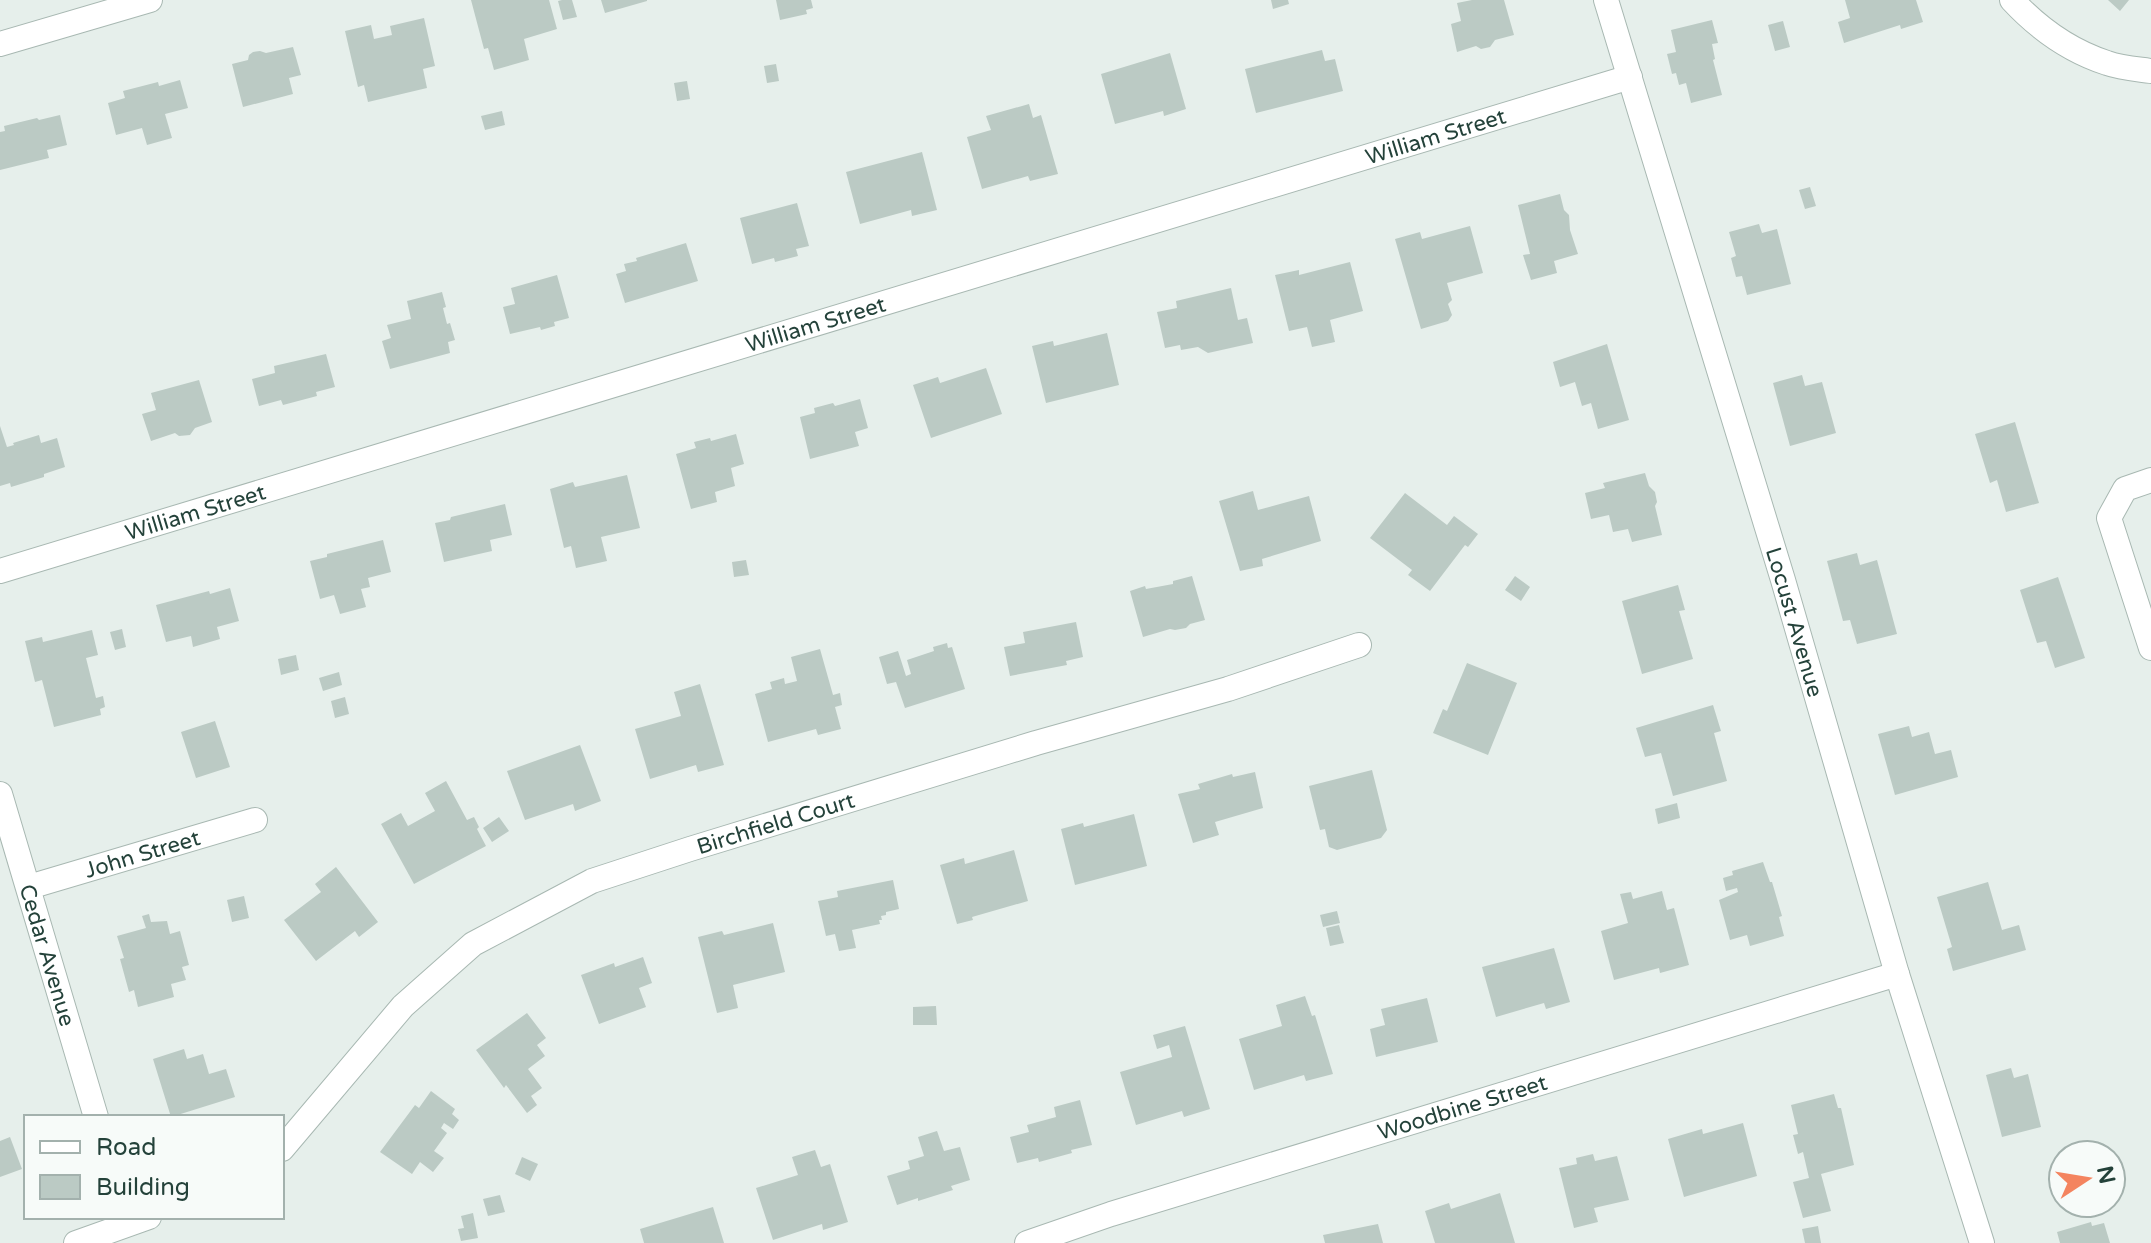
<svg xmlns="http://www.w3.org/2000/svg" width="2151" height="1243" viewBox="0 0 2151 1243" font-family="'Varela Round',sans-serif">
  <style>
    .building { fill: #bbcac4 }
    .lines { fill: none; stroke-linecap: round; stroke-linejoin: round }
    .minor-casing { stroke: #a8b8b2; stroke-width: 26 }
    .minor { stroke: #fff; stroke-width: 24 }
    .labels { text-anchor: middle; stroke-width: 8; stroke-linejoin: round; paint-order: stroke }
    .street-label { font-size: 22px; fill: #24423a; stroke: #f7fbf9 }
  </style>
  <rect width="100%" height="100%" fill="#e6efeb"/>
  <path class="building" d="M471,0h78l8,29 -33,10 5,21 -35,10 -6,-22 -4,1z
    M562,0h10l5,17 -14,3 -5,-19z
    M601,0h46v1l-42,12z
    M776,0h35l2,8 -7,2 1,4 -27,6z
    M1271,0h17l1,4 -16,5z
    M1472,0h32l10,35 -19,5 -5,7 -9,2 -5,-3 -19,6 -6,-28 10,-3 -4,-18z
    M1845,0h71l7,22 -22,7 -1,-4 -56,18 -6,-21 12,-4z
    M2108,0h21l-9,11z
    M424,18l11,48 -12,3 4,19 -59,14 -4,-17 -6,2 -13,-56 26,-6 3,14 18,-4 -2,-9z
    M1712,20l6,23 -6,1 3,15 -2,1 9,35 -31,8 -5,-20 -7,2 -3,-12 -4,1 -5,-20 9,-2 -5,-22z
    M1783,21l7,26 -15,4 -7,-26z
    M293,47l8,28 -12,3 4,16 -50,13 -11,-43 16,-4 1,-5 4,-3 7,-1 6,2z
    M1322,50l3,11 10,-2 8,32 -87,22 -11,-44z
    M1170,53l16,56 -22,7 -1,-5 -48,13 -14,-50z
    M776,64l3,17 -12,2 -3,-17z
    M180,80l8,28 -23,6 7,24 -25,7 -5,-17 -26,7 -8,-32 17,-5 -2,-7 35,-9 1,4z
    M687,81l3,18 -13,2 -3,-18z
    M1029,104l4,14 8,-3 17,59 -28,7 -2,-5 -46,13 -15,-52 24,-7 -5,-14z
    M502,111l3,14 -20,5 -4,-14z
    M60,115l7,30 -20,5 2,8 -49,12v-38l5,-1 -1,-5 33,-8 2,2z
    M922,152l15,58 -25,6 -1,-6 -51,14 -14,-52z
    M1810,187l6,19 -11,3 -6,-19z
    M1560,194l4,16 5,5 1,15 8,24 -24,7 3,12 -26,7 -8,-25 7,-1 -12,-49z
    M797,203l12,43 -13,3 2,7 -23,6 -1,-4 -22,6 -12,-46z
    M1759,224l3,9 15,-4 14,55 -44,11 -5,-19 -6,1 -5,-19 5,-2 -7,-24z
    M1470,226l13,47 -36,10 5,17 -4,4 4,11 -4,6 -27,8 -26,-90 25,-7 2,7z
    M686,243l12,38 -73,22 -9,-29 10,-3 -2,-7 13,-3 -1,-3z
    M1350,262l13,49 -33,9 5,22 -23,5 -5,-20 -18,4 -14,-56 24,-5v5z
    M557,275l12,43 -15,4 1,4 -14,4 -1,-3 -30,7 -7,-27 12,-3 -4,-16z
    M1231,288l7,32 9,-2 6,25 -45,10 -10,-6 -17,3 -1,-5 -15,3 -8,-36 20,-4 -1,-7z
    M442,292l4,15 -3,1 4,16 3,-1 5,17 -7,2 2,11 -60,16 -8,-28 9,-3 -4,-13 24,-6 -4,-18z
    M1107,333l12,52 -73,18 -14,-57 21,-5 1,5z
    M1607,344l22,76 -31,9 -7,-26 -9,3 -7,-24 -15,5 -7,-25z
    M326,354l9,33 -19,5 1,4 -34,9 -2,-5 -22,6 -7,-27 23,-6 -1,-7z
    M986,368l16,46 -71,24 -18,-53 25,-8 2,6z
    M1802,375l3,11 17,-4 14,51 -46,13 -17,-63z
    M199,380l13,42 -17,6 -5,7 -11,1 -4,-3 -24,8 -9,-27 14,-4 -5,-17z
    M860,399l8,29 -13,4 4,14 -49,13 -10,-42 15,-4 -1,-5 19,-5 2,3z
    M2015,422l24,81 -33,9 -9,-32 -7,3 -15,-49z
    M0,426l7,21 7,-2 -1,-2 26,-8 2,8 16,-5 8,29 -21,7v3l-33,10 -1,-4 -10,3z
    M736,434l8,30 -13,4 4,18 -20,6 2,10 -26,7 -15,-55 20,-6 -2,-6 16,-4 1,3z
    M1645,473l4,13 6,6 2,10 -2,4 7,29 -30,7 -4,-13 -15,3 -4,-17 -18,4 -6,-26 20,-5 -2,-5z
    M627,475l13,53 -39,9 6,24 -31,7 -5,-22 -7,2 -14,-59 23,-7 2,5z
    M1253,491l5,19 51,-14 12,45 -59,18 1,7 -23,5 -21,-70z
    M1405,493l42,32 7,-9 24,18 -10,13 -3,-2 -35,46 -22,-16 4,-5 -42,-32z
    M505,504l7,31 -22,5 2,11 -48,11 -9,-39 15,-3 1,-3z
    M383,540l8,32 -23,6 2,9 -9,2 5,18 -26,7 -6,-19 -14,4 -10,-38 17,-4v-3z
    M1857,553l3,12 17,-5 20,74 -40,10 -7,-24 -7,1 -16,-60z
    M746,560l3,15 -15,2 -2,-15z
    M1192,576l13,44 -15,4 -4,4 -11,2 -5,-1 -27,8 -13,-46 15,-5 1,3 27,-5v-3z
    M1515,576l15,11 -9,14 -16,-11z
    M2058,577l27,81 -30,10 -9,-27 -9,2 -17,-53z
    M1678,585l7,25 -6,1 14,48 -51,15 -20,-73z
    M230,588l9,33 -22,6 3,12 -27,8 -2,-11 -25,6 -10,-37 53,-14 1,3z
    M1076,622l7,35 -17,4 1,4 -57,11 -6,-29 21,-4 -2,-11z
    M122,629l4,18 -11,3 -5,-18z
    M92,630l6,25 -12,3 10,40 7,-2 2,11 -5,2 1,6 -47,12 -12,-47 -7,2 -10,-41 17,-4 1,5z
    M947,643l1,5 4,-1 13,42 -60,19 -9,-26 -9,2 -8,-27 19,-6 8,25 5,-2 -4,-14 27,-9 -1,-4z
    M820,649l13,46 7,-2 2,12 -7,2 6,22 -23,6 -2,-6 -48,13 -13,-48 17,-5 -2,-7 14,-4 1,6 12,-3 -6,-24z
    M296,655l3,15 -18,5 -3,-16z
    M1467,663l50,20 -29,72 -55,-22 10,-24 4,2z
    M339,672l3,13 -19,6 -4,-13z
    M700,684l24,81 -26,7 -2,-7 -46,14 -15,-50 46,-13 -7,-24z
    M345,697l4,17 -14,4 -4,-17z
    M1713,705l8,26 -7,2 13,48 -54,15 -12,-43 -16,4 -9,-29z
    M215,721l15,46 -34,11 -15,-46z
    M1909,726l3,11 17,-5 6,22 16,-4 7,27 -63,18 -17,-61z
    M580,745l21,56 -26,10 -2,-7 -48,16 -18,-49z
    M1372,770l15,60 -6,8 -44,12 -8,-3 -4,-18 -5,1 -11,-44z
    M1255,772l8,36 -48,14 4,13 -26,8 -15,-49 22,-5 -2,-5 34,-10 1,3z
    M446,781l21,39 7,-3 5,10 -2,2 9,17 -72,38 -33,-60 20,-11 7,13 27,-15 -10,-18z
    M1677,803l3,15 -22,6 -3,-15z
    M1134,814l13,52 -72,19 -14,-56 22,-6 1,4z
    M499,817l10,14 -17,11 -9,-14z
    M1014,850l14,51 -56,16 1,3 -16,4 -17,-59 24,-7 1,6z
    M1763,862l7,20h2l10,34 -3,1 5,19 -34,10 -3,-11 -17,5 -11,-40 19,-8 -1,-4 -11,3 -3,-13 10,-3 -1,-4z
    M336,867l42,55 -19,15 -4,-6 -39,30 -32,-41 37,-28 -6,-8z
    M893,880l6,29 -13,3v3l-5,1 1,4h-3l1,4 -28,6 4,18 -17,3 -4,-17 -9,2 -8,-35 20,-4 -1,-6z
    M1988,882l14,48 17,-5 7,25 -73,21 -6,-22 5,-2 -15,-50z
    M1662,891l5,19 7,-2 15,57 -29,8 -1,-5 -45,12 -13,-49 27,-8 -8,-29 11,-2 2,7z
    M244,896l5,22 -17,4 -5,-22z
    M1337,911l3,12 -17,4 -3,-12z
    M149,914l2,8 16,-1 3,13 10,-3 9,34 -7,2 4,13 -15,4 3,13 -36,10 -4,-17 -5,2 -9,-33 4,-1 -7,-22 29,-8 -4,-12z
    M773,923l12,49 -52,13 5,23 -21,5 -19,-76 24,-6 2,4z
    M1339,925l5,18 -14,3 -4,-18z
    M1554,948l16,54 -24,7 -2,-6 -48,14 -14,-50z
    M643,957l9,26 -13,5 7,19 -47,17 -18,-49 33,-12 1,4z
    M1305,996l7,20 3,-1 18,59 -27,7 -2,-6 -50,15 -15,-51 43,-13 -6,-21z
    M1427,998l11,44 -62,15 -6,-28 15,-4 -4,-16z
    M936,1006l1,19h-24v-18z
    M527,1013l19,25 -9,7 8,11 -17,13 14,19 -11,8 6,9 -10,8 -21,-28 -2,3 -28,-38z
    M1185,1026l25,83 -26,8 -2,-6 -46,14 -16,-53 52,-15 -3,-12 -12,4 -4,-14z
    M184,1049l3,10 16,-5 6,20 17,-5 9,28 -64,20 -18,-58z
    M2011,1068l3,10 14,-4 13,53 -39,10 -16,-62z
    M431,1091l24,18 -3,5 7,6 -6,9 -9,-6 -3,5 6,5 -13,18 10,7 -11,14 -13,-10 -8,12 -32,-22 35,-47 4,3z
    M1834,1094l4,14h3l13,57 -33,9 10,37 -28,7 -10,-36 16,-4 -6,-26 -5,2 -5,-19 5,-1 -7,-29z
    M1080,1100l12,45 -21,5 1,3 -33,9 -1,-4 -21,5 -7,-26 19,-5 -2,-7 29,-8 -2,-10z
    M1743,1123l14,53 -73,21 -16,-58 34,-10 1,5z
    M937,1131l7,20 16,-4 10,33 -19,6 2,4 -35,11v-3l-21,7 -10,-29 23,-7 -2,-8 16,-5 -6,-19z
    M10,1137l12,32 -22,8v-36z
    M815,1150l6,17 9,-3 18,58 -25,8 -1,-6 -49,16 -17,-52 42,-13 -6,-18z
    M1593,1154l2,7 22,-5 12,44 -35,8 4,14 -24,6 -15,-60 18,-4 -1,-6z
    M522,1157l16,7 -8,17 -15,-7z
    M1500,1193l15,50h-80l-10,-32 24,-8 2,6z
    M500,1195l5,17 -17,4 -5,-17z
    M713,1207l11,36h-80l-4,-14z
    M473,1213l5,25 -17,3 -3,-12 6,-1 -3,-12z
    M2091,1222l1,4 12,-3 6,20h-50l-3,-11z
    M1378,1224l5,19h-58l-2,-8z
    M1818,1226l3,17h-16l-3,-14z"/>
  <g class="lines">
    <g class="minor-casing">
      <g id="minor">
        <path id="s1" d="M1606,0l177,580 114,394 85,269"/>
        <path d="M2012,0c26,28 58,51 95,63 14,5 30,6 44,8"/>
        <path d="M0,44l150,-44"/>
        <path d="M2151,480l-26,9 -16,29 42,130"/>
        <path id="s2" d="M0,571l1630,-494"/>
        <path id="s3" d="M0,794l96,323"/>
        <path id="s4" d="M29,887l226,-67"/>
        <path id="s5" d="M282,1149l121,-143 70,-62 119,-63 98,-32 346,-106 192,-54 131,-44"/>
        <path d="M76,1243l73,-26"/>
        <path id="s6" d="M1027,1243l84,-29 786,-240"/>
      </g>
    </g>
    <use href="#minor" class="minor"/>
  </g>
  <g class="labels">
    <g class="street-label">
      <text dy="8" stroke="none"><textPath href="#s2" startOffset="1500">William Street</textPath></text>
      <text dy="8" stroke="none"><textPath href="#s2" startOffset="852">William Street</textPath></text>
      <text dy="8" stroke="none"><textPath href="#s2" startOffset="204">William Street</textPath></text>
      <text dy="8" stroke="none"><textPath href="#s1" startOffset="650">Locust Avenue</textPath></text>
      <text dy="8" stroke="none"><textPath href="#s5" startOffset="608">Birchfield Court</textPath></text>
      <text dy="8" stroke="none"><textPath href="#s4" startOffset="118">John Street</textPath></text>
      <text dy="8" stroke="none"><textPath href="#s3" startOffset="168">Cedar Avenue</textPath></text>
      <text dy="8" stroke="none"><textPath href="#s6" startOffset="456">Woodbine Street</textPath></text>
    </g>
  </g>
  <rect x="24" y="1115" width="260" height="104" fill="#f7fbf9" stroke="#a3b1ad" stroke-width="2"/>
  <rect x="40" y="1141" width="40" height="12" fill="#ffffff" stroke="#a3b1ad" stroke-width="2"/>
  <text x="96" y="1155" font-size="24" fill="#24423a">Road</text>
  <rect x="40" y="1175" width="40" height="24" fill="#bbcac4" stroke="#a3b1ad" stroke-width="2"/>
  <text x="96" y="1195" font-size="24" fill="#24423a">Building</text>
  <g transform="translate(2087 1179) rotate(78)"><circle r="38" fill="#f7fbf9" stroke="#a3b1ad" stroke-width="2"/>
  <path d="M0-6L14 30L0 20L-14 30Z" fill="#f4845f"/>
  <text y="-12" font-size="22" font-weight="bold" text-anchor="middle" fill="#24423a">N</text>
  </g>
</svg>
